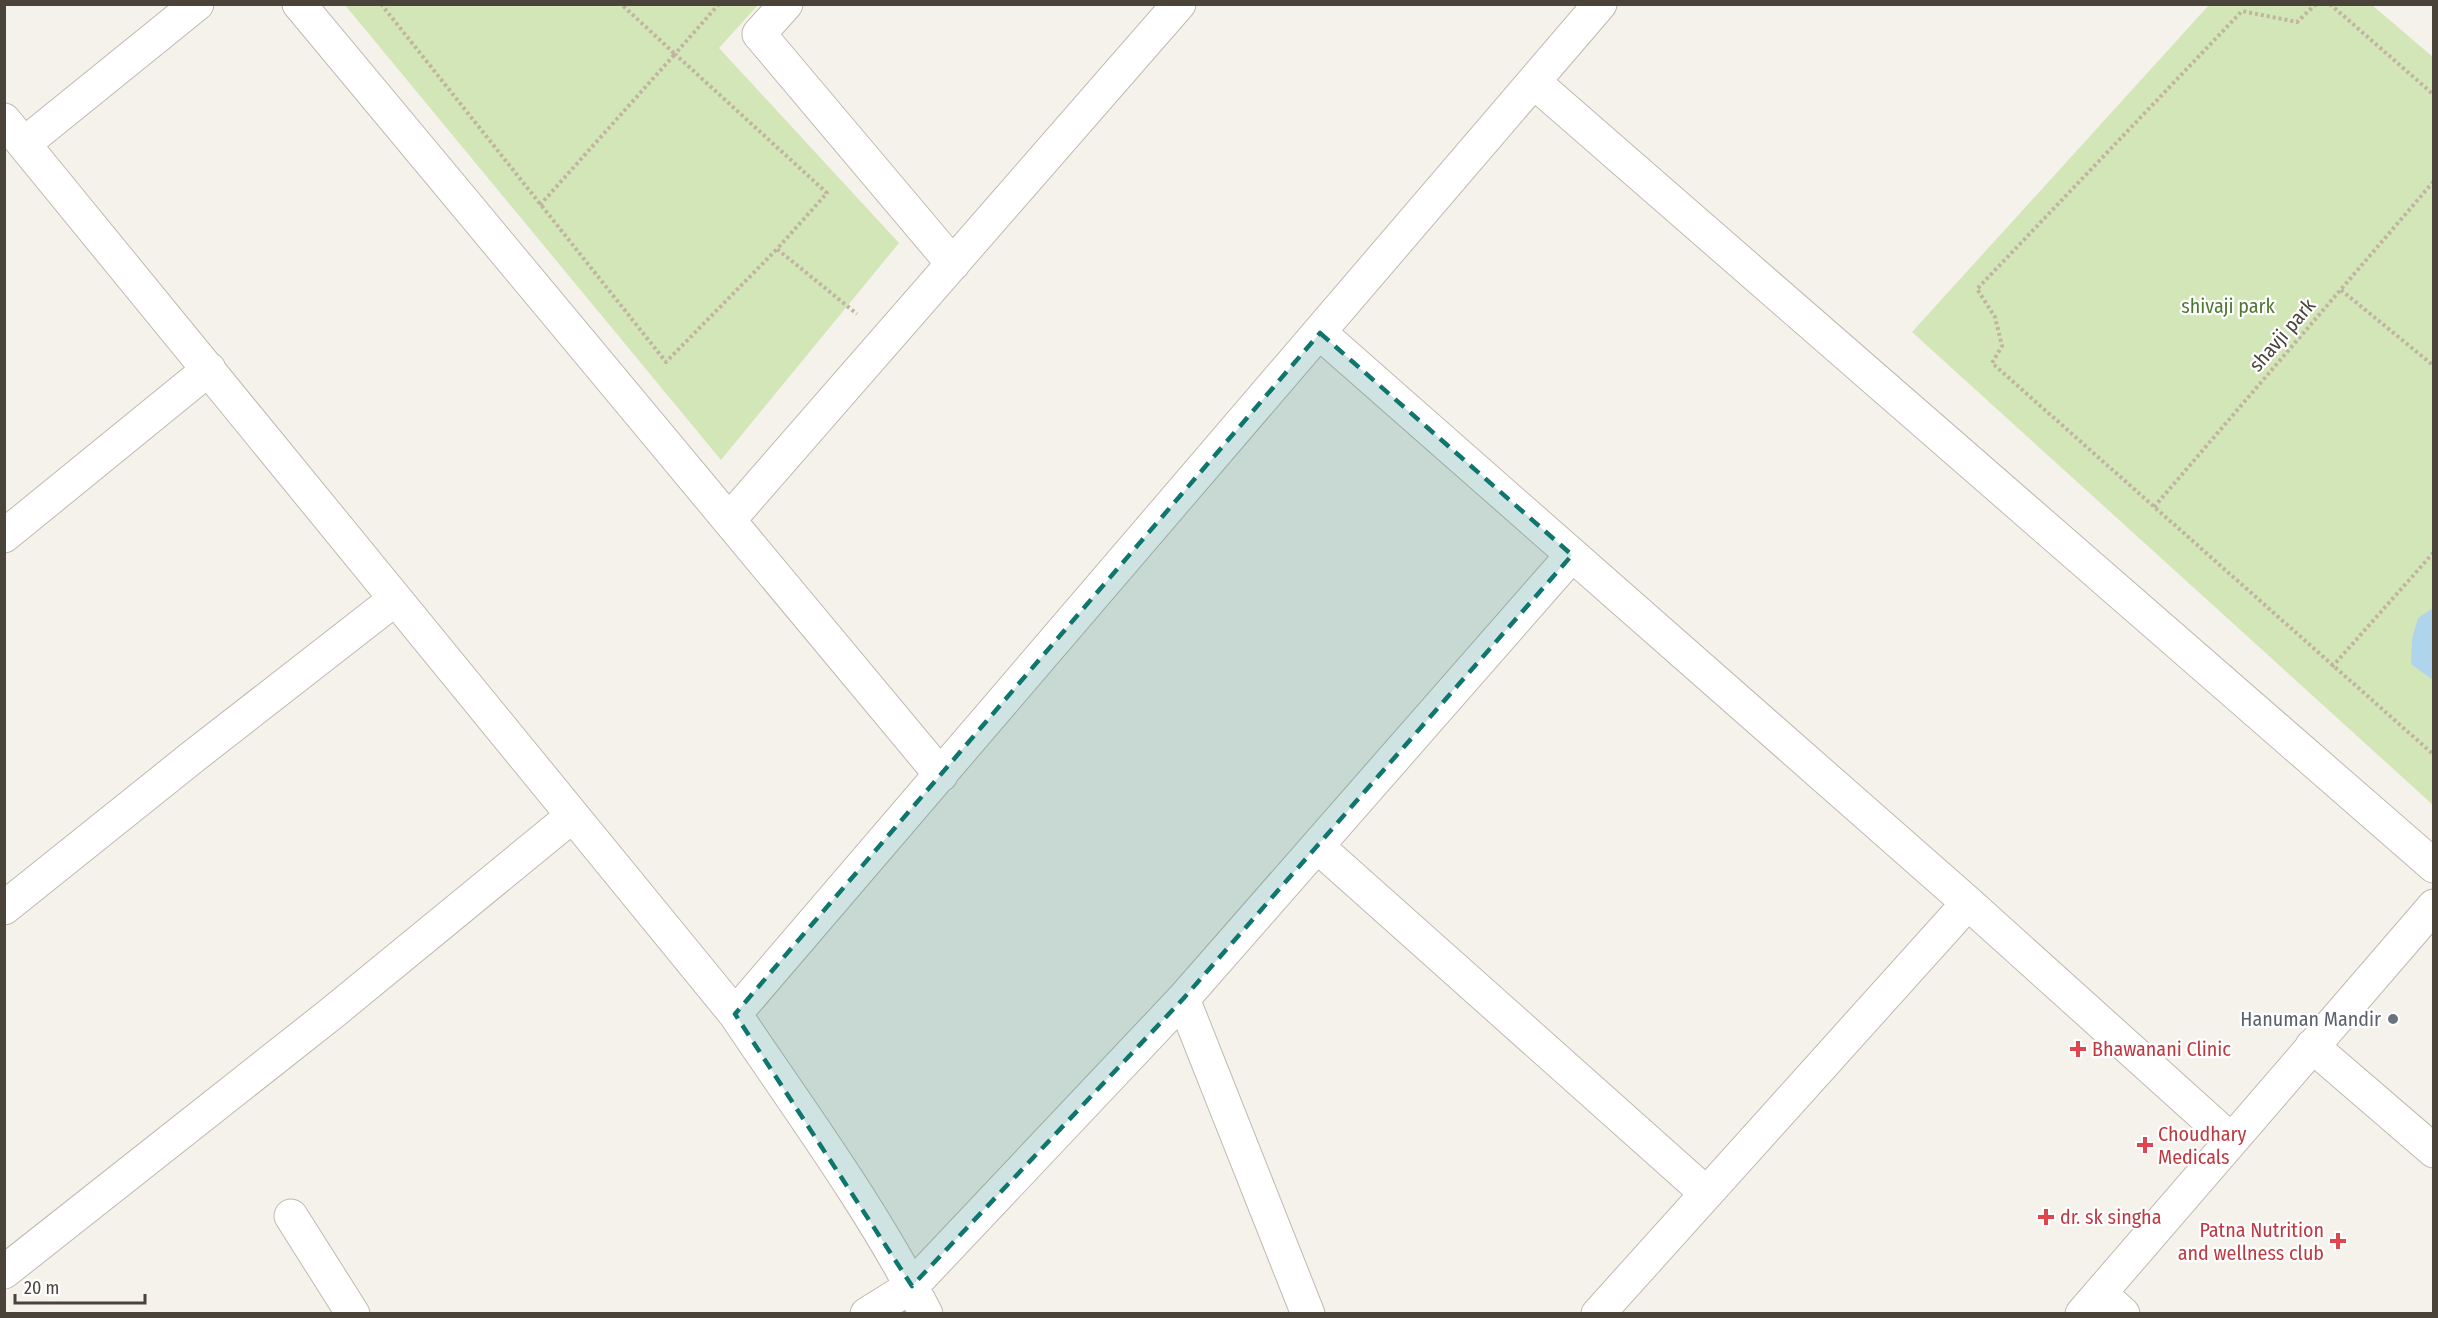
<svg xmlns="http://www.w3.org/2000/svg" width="2438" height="1318" viewBox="0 0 2438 1318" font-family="'Fira Sans Condensed',sans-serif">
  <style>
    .green { fill: #d3e6b8 }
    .water { fill: #aed5ec }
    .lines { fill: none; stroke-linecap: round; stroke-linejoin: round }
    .minor-casing { stroke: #c0b9af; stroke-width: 35 }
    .path { stroke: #c1b4a1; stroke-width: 4; stroke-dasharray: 3 3; stroke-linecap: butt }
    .minor { stroke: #fff; stroke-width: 33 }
    .marked { fill: #0f766e; fill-opacity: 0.2; stroke: #0f766e; stroke-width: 4.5; stroke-dasharray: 12 8; stroke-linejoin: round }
    .worship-dot { fill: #6b7280; stroke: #fff; stroke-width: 2 }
    .health-dot { fill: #e0444e; stroke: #fff; stroke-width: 2 }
    .labels { text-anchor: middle; stroke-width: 4.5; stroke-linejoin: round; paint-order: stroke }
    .park-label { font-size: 20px; fill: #4e7830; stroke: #fff }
    .street-label { font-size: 20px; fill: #49433a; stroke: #fff }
    .worship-label { font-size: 20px; fill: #5b616d; stroke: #fff; text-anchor: end }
    .health-label { font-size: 20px; fill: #be3a42; stroke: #fff; text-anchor: start }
  </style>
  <rect width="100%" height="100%" fill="#f5f2ec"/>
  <path class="green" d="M345,5h413l-39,43 180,195 -178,217z
    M2209,5h163l61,52v748l-521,-473z"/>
  <path class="water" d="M2433,608v72l-22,-16 1,-25 6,-21z"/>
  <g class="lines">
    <g class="minor-casing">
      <path id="minor" d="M299,4l642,771
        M786,4l-27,30 194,230
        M1534,82l900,784
        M4,120l731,894c66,98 137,194 191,300
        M24,144l173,-140
        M1320,333l648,570 263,237
        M729,520l450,-516
        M4,536l205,-167
        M1317,846l389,347
        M4,908l186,-149 204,-159
        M1183,999l125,315
        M735,1014l865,-1010
        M2312,1046l122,105
        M291,1216l62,98
        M4,1272l328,-259 239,-196
        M2100,1293l23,21
        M867,1314l45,-28 271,-287 389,-444
        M1598,1314l370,-411
        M2082,1314l352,-408"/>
    </g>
    <path class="path" d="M381,4l285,358 111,-113
      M719,4l-44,50 152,139 -50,56 80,65
      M2316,4l-19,18 -55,-11 -265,278 18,28 7,29 -10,17 442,392
      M2330,4l104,91
      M540,205l135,-151 -54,-50
      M2341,290l93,76
      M2154,507l280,-326
      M2332,667l102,-115"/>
    <use href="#minor" class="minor"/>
  </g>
  <path class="marked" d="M1320,333l252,222 -389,444 -271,287 -177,-272z"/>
  <circle class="worship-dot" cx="2393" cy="1019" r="6"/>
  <g class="health-dot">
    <path d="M2075 1040h6v6h6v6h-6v6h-6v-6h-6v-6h6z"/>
    <path d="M2142 1136h6v6h6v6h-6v6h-6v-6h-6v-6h6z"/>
    <path d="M2043 1208h6v6h6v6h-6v6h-6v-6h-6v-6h6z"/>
    <path d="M2335 1232h6v6h6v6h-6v6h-6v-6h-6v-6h6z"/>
  </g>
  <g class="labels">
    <g class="park-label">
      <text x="2228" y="313">shivaji park</text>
    </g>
    <g class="street-label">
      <text transform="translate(2282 335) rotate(-49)" y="7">shavji park</text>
    </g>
    <g class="worship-label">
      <text x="2381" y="1026">Hanuman Mandir</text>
    </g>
    <g class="health-label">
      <text x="2092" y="1056">Bhawanani Clinic</text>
      <text x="2158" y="1141">Choudhary<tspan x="2158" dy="23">Medicals</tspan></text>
      <text x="2060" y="1224">dr. sk singha</text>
      <text x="2324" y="1237" text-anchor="end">Patna Nutrition<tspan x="2324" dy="23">and wellness club</tspan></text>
    </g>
  </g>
  <rect width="2438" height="1318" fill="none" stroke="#49433a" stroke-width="12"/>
  <path d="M15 1294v9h130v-9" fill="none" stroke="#49433a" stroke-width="3"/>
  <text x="24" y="1294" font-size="18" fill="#49433a" stroke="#ffffff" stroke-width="4.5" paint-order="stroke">20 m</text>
</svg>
